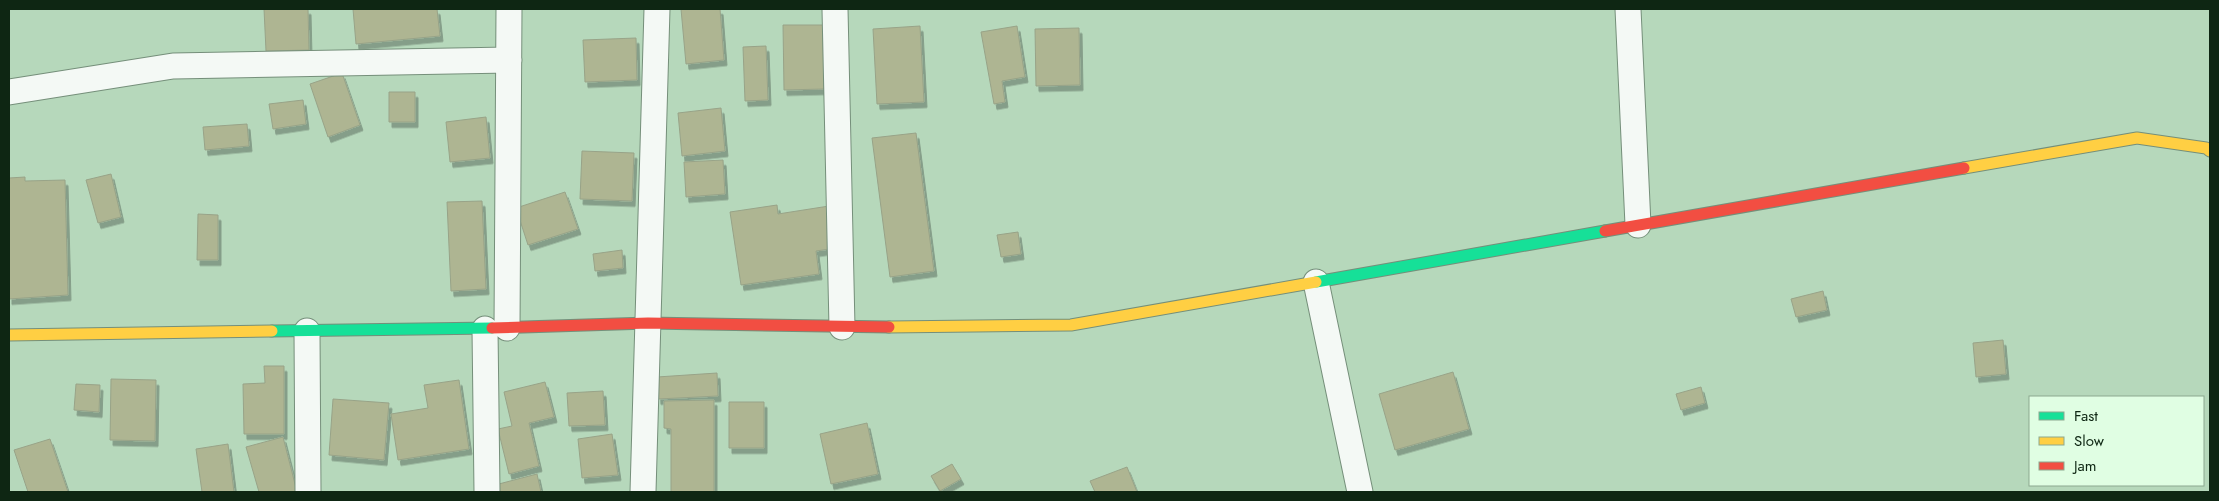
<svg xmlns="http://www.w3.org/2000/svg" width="2219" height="501" viewBox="0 0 2219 501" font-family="Jost,sans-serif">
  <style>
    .building { fill: #aeb592; stroke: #98a388; filter: url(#shadow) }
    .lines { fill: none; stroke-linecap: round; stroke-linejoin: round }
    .street-casing { stroke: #758f7a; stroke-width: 27 }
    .fast-casing { stroke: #758f7a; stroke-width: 13 }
    .slow-casing { stroke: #758f7a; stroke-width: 13 }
    .jam-casing { stroke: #758f7a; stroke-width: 13 }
    .street { stroke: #f4f9f5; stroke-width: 25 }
    .fast { stroke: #16e098; stroke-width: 11 }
    .slow { stroke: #ffcf43; stroke-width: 11 }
    .jam { stroke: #f24e42; stroke-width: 11 }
  </style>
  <defs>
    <filter id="shadow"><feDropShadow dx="3" dy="5.5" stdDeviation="0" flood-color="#0004"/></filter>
  </defs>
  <rect width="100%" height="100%" fill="#b6d8bb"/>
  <path class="building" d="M264,9h44l1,41 -43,1z
    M353,9h84l3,27 -84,8z
    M681,9h39l4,51 -38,4z
    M783,25h40l1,64 -40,1z
    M920,26l4,76 -47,2 -4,-75z
    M1017,26l8,51 -23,4 3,21 -11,2 -13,-72z
    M1079,28l1,57 -44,1 -1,-57z
    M636,38l1,42 -52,2 -2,-42z
    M766,46l2,54 -23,1 -2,-54z
    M342,73l18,52 -32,12 -18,-53z
    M389,92h26v30h-26z
    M303,100l3,24 -33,5 -4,-25z
    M721,108l4,43 -43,5 -4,-43z
    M486,117l4,41 -40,4 -4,-40z
    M247,124l2,22 -44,4 -2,-23z
    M916,133l18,138 -44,6 -18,-139z
    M582,151l52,2 -2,48 -52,-2z
    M723,160l2,34 -39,3 -2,-35z
    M111,174l10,43 -23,6 -12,-43z
    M25,177v4l40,-1 3,115 -59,4v-121z
    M565,192l13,37 -50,16 -12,-37z
    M482,201l4,88 -35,2 -4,-89z
    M777,205l1,9 51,-8 7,42 -20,3 3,23 -78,11 -11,-73z
    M198,214l20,1v45h-21z
    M1018,232l3,22 -20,3 -4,-22z
    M622,250l1,18 -28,3 -2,-17z
    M1823,291l4,19 -31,7 -5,-18z
    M2003,340l3,34 -30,3 -3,-34z
    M264,366h20v68h-40l-1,-50 22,-1z
    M1453,372l16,57 -74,21 -16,-56z
    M717,373l1,23 -60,3 -1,-22z
    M111,379l45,1 -1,61 -45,-1z
    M459,380l10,69 -71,11 -7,-46 37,-6 -4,-23z
    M545,382l9,35 -25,6 10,43 -30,8 -11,-45 14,-3 -8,-34z
    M76,384l24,1 -1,27 -25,-2z
    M1701,387l4,16 -24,7 -5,-16z
    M603,391l2,34 -36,1 -2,-33z
    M333,399l56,4 -5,57 -55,-5z
    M714,400v92h-43v-63l-7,-1v-27z
    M729,402h35v46h-35z
    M867,423l11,51 -47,10 -11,-50z
    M612,434l6,41 -36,3 -4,-39z
    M283,437l14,55h-38l-13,-45z
    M50,439l18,53h-40l-14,-42z
    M228,444l6,48h-32l-6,-43z
    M952,464l9,15 -21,12 -9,-15z
    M1127,467l10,25h-42l-5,-11z
    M537,474l4,18h-44l-2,-7z"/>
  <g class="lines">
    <g class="street-casing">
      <path id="street" d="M835,9l7,318
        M1628,9l10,216
        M9,92l164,-26 336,-6
        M1316,282l44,210
        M507,328l2,-319
        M485,329l2,163
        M307,331l1,161
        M643,492l14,-483"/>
    </g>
    <g class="fast-casing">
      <path id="fast" d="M1316,282l289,-51
        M272,331l220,-3"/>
    </g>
    <g class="slow-casing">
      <path id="slow" d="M1964,168l173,-30 69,10 4,3
        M889,327l182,-2 245,-43
        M9,335l263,-4"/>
    </g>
    <g class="jam-casing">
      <path id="jam" d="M1605,231l359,-63
        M492,328l156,-5 241,4"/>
    </g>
    <use href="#street" class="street"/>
    <use href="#fast" class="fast"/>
    <use href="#slow" class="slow"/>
    <use href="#jam" class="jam"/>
  </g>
  <rect width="2219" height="501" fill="none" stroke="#0e2613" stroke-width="20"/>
  <rect x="2029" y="396" width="175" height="90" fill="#e0fee3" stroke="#8ca890"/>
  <rect x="2039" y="412" width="25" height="8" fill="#16e098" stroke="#8ca890"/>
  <text x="2074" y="421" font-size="15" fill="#0e2613">Fast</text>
  <rect x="2039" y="437" width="25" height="8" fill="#ffcf43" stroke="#8ca890"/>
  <text x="2074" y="446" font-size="15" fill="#0e2613">Slow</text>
  <rect x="2039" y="462" width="25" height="8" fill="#f24e42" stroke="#8ca890"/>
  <text x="2074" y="471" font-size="15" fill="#0e2613">Jam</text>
</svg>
